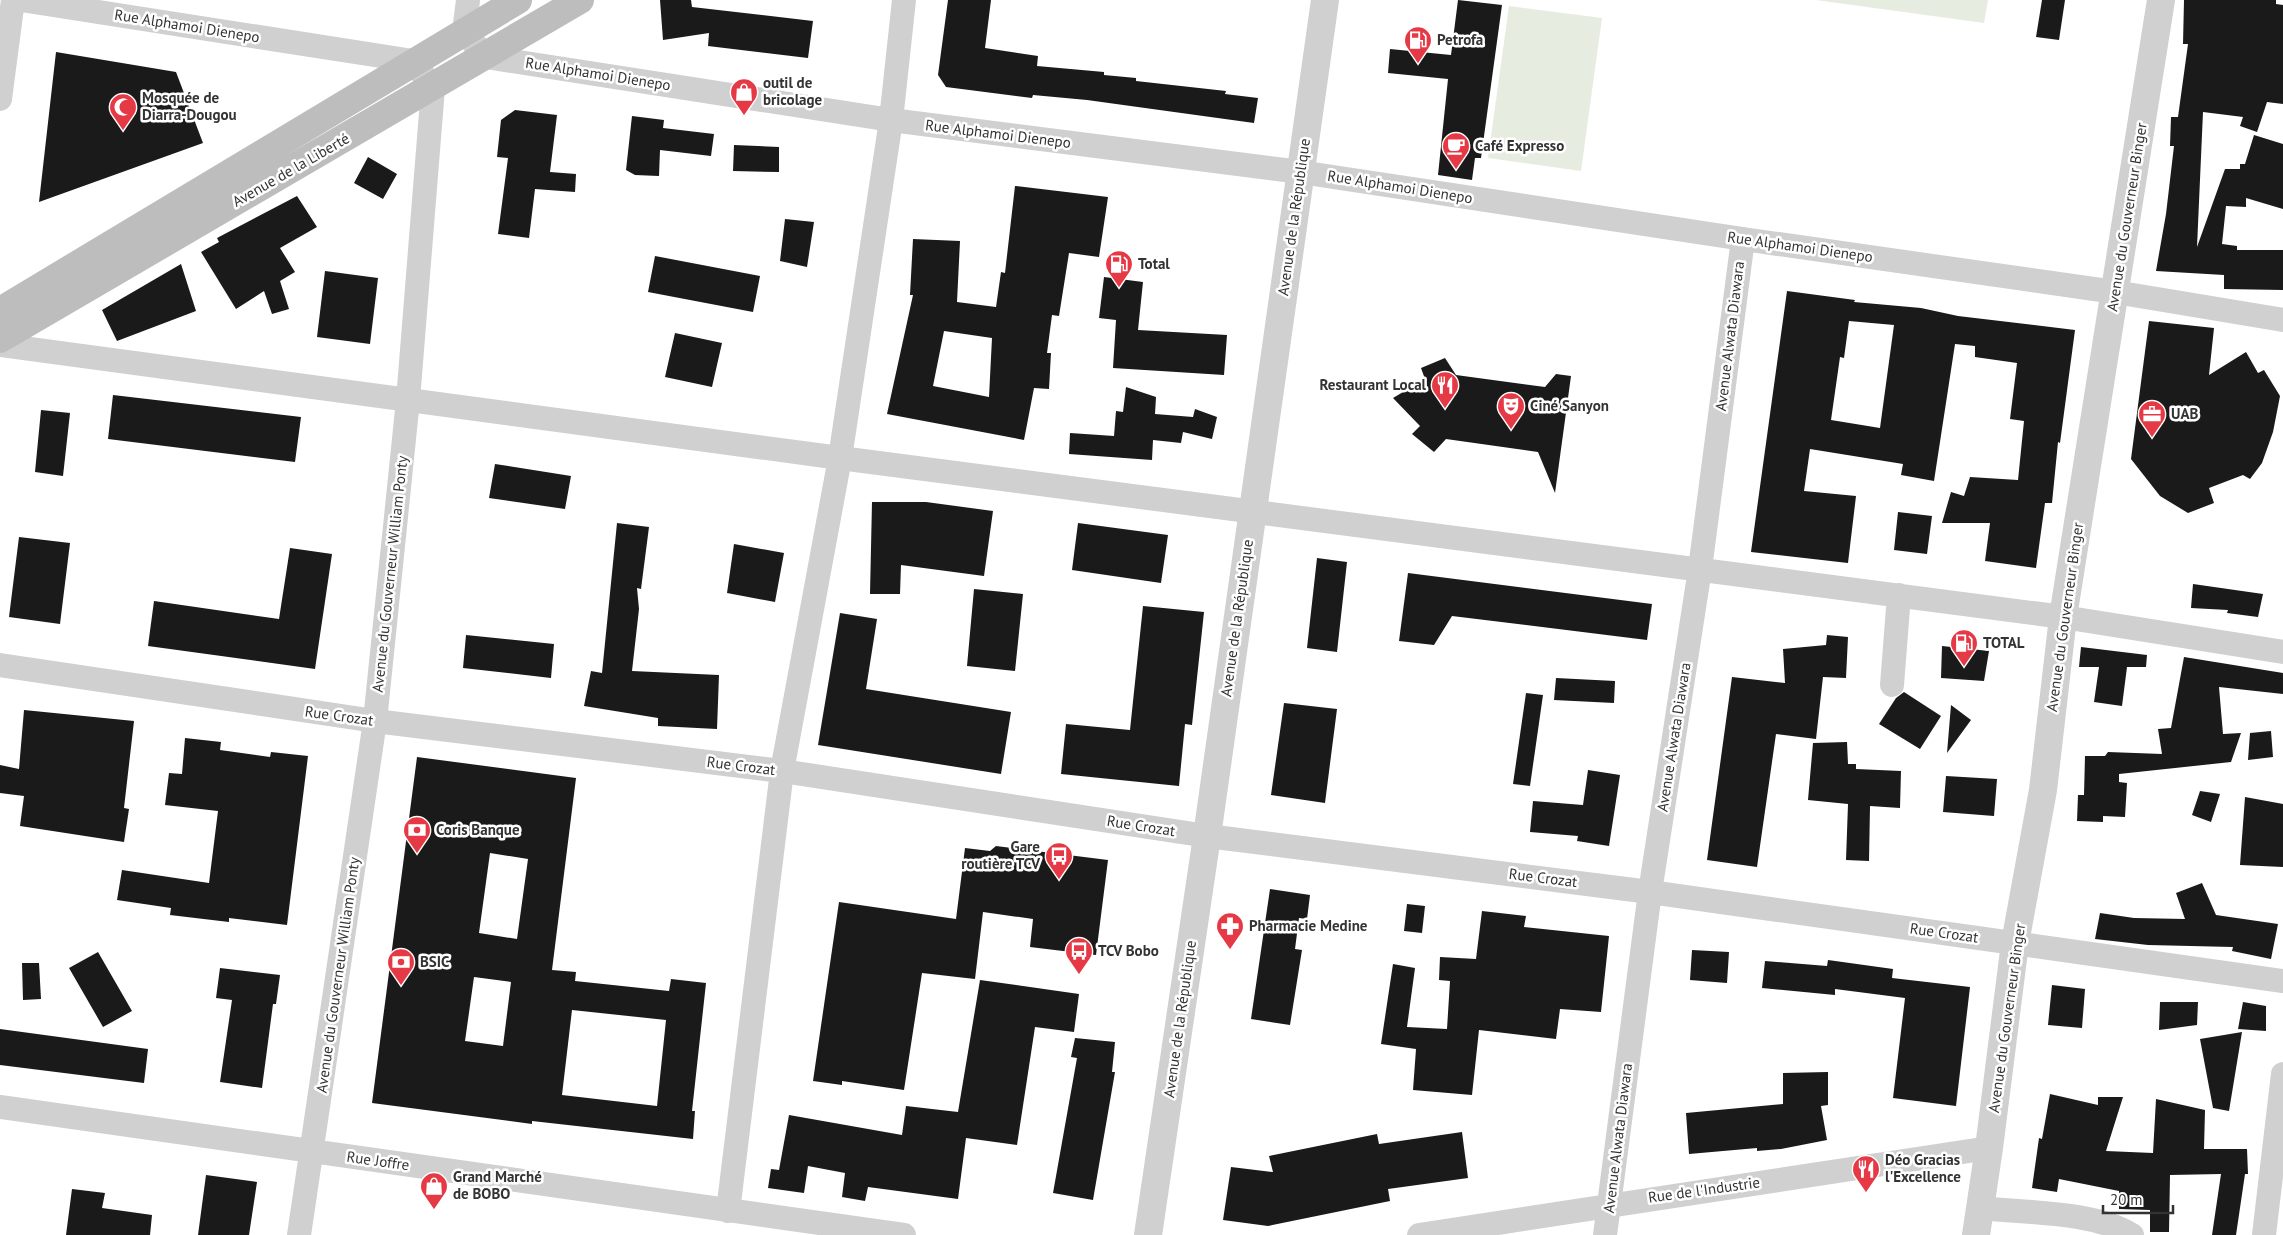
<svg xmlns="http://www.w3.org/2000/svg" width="2283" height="1235" viewBox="0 0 2283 1235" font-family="'PT Sans',sans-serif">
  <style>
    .green { fill: #e6ecdf }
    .building { fill: #1a1a1a; fill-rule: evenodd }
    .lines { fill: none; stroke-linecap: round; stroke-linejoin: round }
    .minor { stroke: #d0d0d0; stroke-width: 24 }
    .tertiary { stroke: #d0d0d0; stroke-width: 28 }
    .secondary { stroke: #bdbdbd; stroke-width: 28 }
    .labels { text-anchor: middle; stroke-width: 5; stroke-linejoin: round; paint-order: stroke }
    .street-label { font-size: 15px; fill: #333; stroke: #fff }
    .poi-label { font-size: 15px; font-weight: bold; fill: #333; stroke: #fff; text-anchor: start }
  </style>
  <rect width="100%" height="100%" fill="#fff"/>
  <path class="green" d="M1816,0h172l-4,23z
    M1509,6l93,12 -21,153 -93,-13z"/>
  <path class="building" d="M660,0h31l1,7 121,14 -5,37 -100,-12 1,-13 -46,7z
    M948,0h43l-6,48 53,8 -1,10 67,6v3l32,3v3l90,10 -1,3 33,4 -4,25 -167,-23 -54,-5 -1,3 -86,-11 -8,-12z
    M1458,0l44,5 -21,153h-6l-3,22 -34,-5 10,-96 -60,-6 2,-24 61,6z
    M2042,0h23l-6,40 -23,-3z
    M2184,0h92v4l7,1v99l-16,-2 -10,30 -17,-6 3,-9 -40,-5 -6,135 28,-78h15v-5h5l9,-29 29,9v65l-37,-11v9l-20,-1 -4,38 15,2v4h46v40l-59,-1v-14l-68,-4 10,-57 8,-68h-4l1,-29h7l10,-73h-5z
    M56,52l120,20 27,71 -164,59z
    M515,110l42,5 -7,57 26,2 -1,18 -40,-3 -6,49 -31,-4 10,-76 -11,-1 4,-37z
    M632,116l32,4 -1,8 51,6 -3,22 -51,-6 -1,26 -24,-1 -9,-5z
    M734,145l45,2v25l-46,-1z
    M368,157l29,17 -14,25 -29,-16z
    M1015,186l93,11 -9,60 -30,-4 -10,63 -7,-1 -5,38h4l-2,36 -15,-1 -10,52 -137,-26 26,-119h-3l3,-56 47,2 -3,61 39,5 5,-35 4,1zM944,331l48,7 -3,59 -56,-11z
    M297,196l20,31 -37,21 15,24 -15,9 9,28 -17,5 -8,-23 -28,18 -35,-57 18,-10 -2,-4z
    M785,219l29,3 -7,45 -27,-6z
    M655,256l105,20 -7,36 -105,-20z
    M181,264l15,47 -79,30 -15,-31z
    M325,271l53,7 -8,66 -53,-7z
    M1104,277l39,5 -5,48 89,5 -3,40 -111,-7 3,-48 -17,-2z
    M1787,291l68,9 -1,2 67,6 37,8 117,14 -15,113 -2,-1 -6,61h-7l-9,65 -51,-7 5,-38h-48l9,-31 13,4 6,-19 48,3 6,-59 -14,-2 7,-56 -42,-6v-11l-20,-2 -21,137 -33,-6 2,-11 -93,-15 -6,42 52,5 -8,67 -97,-11zM1849,321l45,4 -14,103 -49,-8 9,-63 4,1z
    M2149,321l65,7 -5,47 37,-23 12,21 6,-3 16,26 -7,36 -11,31 -12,16 -7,-4 -34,13 5,15 -26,10 -28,-17 -29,-37z
    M675,333l47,10 -10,44 -47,-10z
    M1445,358l11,17 89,12 11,-13 15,2 -16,117 -17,-41 -92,-13 -12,13 -22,-18 8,-8 -27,-28 32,-19 -4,-11z
    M1126,387l30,10 -1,17 38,3 2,-8 22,8 -5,22 -29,-7 -2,11 -28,-3 -1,20 -83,-6 1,-21 44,3 2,-25 7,1z
    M113,395l188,22 -6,45 -187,-23z
    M41,410l29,3 -7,63 -28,-4z
    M495,464l76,12 -6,33 -76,-11z
    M872,502h54l67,9 -9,65 -83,-11 -1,29h-30z
    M1898,512l34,4 -5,38 -33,-4z
    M617,523l32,4 -8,62 -4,-1 2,21 -7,62 87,4 -2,54 -59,-3v-8l-74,-12 7,-35 11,2z
    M1078,523l90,12 -7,48 -89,-13z
    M19,537l51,6 -10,81 -51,-7z
    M734,544l50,9 -9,49 -48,-9z
    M290,548l42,6 -17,115 -167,-23 6,-45 125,18z
    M1317,558l30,4 -10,90 -30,-4z
    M1408,573l244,31 -5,36 -195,-24 -18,29 -35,-4z
    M2193,584l70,10 -5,23 -31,-4 1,-3 -37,-2z
    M974,589l49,5 -8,77 -48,-5z
    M1143,606l61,6 -12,113 -7,-1 -6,62 -118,-12 5,-50 64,6z
    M840,613l37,6 -11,70 145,23 -10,62 -183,-29z
    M466,635l88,9 -3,34 -88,-10z
    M1827,635l21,2 -2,41 -23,-1 -7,62 -40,-5 -19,133 -50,-7 25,-183 53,6 -2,-34 43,-4z
    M1942,646l47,5 -5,30 -43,-3z
    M2081,647l66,8 -1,12h-19l-5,39 -28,-4 5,-35h-20z
    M2184,657l99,16v21l-64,-7 4,47 18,-1 -10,29 -112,12v8l8,1 -2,34 -22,-1v6l-26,-1 1,-26h6l1,-39h20l3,-4 54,2 -4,-25 13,-1z
    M1556,678l59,3 -1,22 -60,-3z
    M1904,692l37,24 -21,33 -41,-25 17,-26z
    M1526,693l17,2 -13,91 -17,-2z
    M1284,703l53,6 -12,94 -54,-8z
    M1951,705l20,15 -24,33z
    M24,710l110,11 -10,87 5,1 -5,33 -104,-16 4,-30 -24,-3v-28l19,4z
    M2271,731l2,26 -25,3 2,-27z
    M185,738l36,4 -1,8 50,7 1,-5 37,4 -21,169 -58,-7v4l-59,-7 1,-7 -54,-8 5,-30 87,13 9,-72 -53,-6 4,-32 13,1z
    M1847,742l1,22h8v5l45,2 -1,37 -30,-2 -1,55 -23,-1 2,-56 -40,-4 5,-57z
    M417,757l159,21 -24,192 24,2 -1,9 94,10 2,-12 35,4 -14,128h3l-2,28 -161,-18v3l-160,-21zM490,853l38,6 -11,80 -38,-6zM474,977l37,5 -8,64 -38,-5zM572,1010l94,10 -9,86 -95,-11z
    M1588,770l32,5 -11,71 -32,-5 1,-5 -48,-4 3,-31 50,4z
    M1946,776l51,3 -3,37 -51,-4z
    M2200,791l20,3 -9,28 -19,-7z
    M2245,797l38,7v63l-43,-2z
    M996,846l112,14 -12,95 -66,-8 3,-28 -50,-7 -8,67 -53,-6 -18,117 -62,-9v4l-29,-4 26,-179 117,17 9,-71 25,3z
    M2202,883l14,32 62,9 -7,35 -39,-8 1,-4 -85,-2 -53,-6 5,-26 34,5 51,1 -9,-26z
    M1270,889l40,6 -3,24 -8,-1 -4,31 7,1 -12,75 -39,-6z
    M1407,904l18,2 -3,27 -18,-2z
    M1482,911l44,5 -2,11 85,9 -8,76 -41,-3 -4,30 -77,-9 -7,65 -59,-5 3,-41 -35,-5 12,-80 22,4 -8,59 40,2 3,-48 -11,-1 1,-23 36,2z
    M1692,950l37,2 -2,31 -37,-3z
    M98,952l34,59 -29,16 -34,-59z
    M1828,960l65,9 -1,9 78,9 -14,119 -63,-8 12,-100 -70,-9v6l-73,-7 3,-27 62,5z
    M22,963h17l2,36 -18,1z
    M220,968l60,7 -4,29h-3l-11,84 -42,-6 12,-82 -16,-2z
    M980,980l99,14 -5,38 -39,-5 -18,118 -51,-7 -8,61 -90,-12 -3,14 -23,-4 3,-24 -37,-7 -4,27 -36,-5 3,-19 8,1 10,-55 113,20 4,-29 52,6z
    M2052,985l33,4 -3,39 -34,-3z
    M2160,1002h38l-1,23 -38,5z
    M2243,1002l23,4v25l-28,-2z
    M0,1029l148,20 -4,34 -144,-18z
    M2242,1032l-13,79 -16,-3 -13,-69z
    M1075,1038l40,4 -3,30h3l-22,128 -40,-7 24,-135 -6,-1z
    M1828,1072v33l-7,1 6,34 -46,9 -24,2v-3l-68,6 -3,-41 97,-9v-31z
    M2050,1094l48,11v-8h25l-17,54 47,2 3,-54 49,11 -1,39h43l1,25h-3l-9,61h-24l9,-61 -51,1 -1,57h-19v-22l-31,-1v-18l-60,-12 -2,13 -25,-4 7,-50 3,1z
    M1462,1132l6,46 -80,11 2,12 -122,25 -45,-6 8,-53 42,5 -4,-16 108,-22 2,10z
    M206,1175l51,7 -8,53h-51z
    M72,1189l33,4 -3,15 50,7 -2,20h-84z"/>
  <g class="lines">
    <path class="minor" d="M21,0l392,61 20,27 -25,312 -33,321 -76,514
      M468,0l-4,32 22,25 405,63 409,52 443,67 372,53 168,28
      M0,99l13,-99
      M0,345l840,113 1223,159 220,35
      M0,665l375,56 407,50 425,65 443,56 633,89
      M1892,685l7,-90
      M0,1107l904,128
      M1980,1208c47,5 112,3 152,27
      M728,1211l54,-440 58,-313 51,-338 13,-120
      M1419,1235l570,-87
      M1605,1235l45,-343 50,-323 43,-330
      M2264,1235l19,-161"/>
    <path class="tertiary" d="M1148,1235l59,-399 118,-836
      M1976,1235l13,-87 26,-205 28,-153 20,-173 98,-617"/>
    <path class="secondary" d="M0,311l518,-311
      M0,339l580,-339"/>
  </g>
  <defs>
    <g id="fuel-pin" transform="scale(1.4375)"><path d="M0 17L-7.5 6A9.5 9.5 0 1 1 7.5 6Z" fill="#e63946" stroke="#fff"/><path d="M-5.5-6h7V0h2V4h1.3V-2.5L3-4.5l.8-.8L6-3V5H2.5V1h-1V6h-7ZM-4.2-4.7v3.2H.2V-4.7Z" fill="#fff"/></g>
    <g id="shop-pin" transform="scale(1.4375)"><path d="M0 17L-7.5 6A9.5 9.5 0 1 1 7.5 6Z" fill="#e63946" stroke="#fff"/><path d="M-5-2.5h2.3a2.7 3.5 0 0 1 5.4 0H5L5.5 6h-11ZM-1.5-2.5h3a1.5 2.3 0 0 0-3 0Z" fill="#fff"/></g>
    <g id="mosque-pin" transform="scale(1.4375)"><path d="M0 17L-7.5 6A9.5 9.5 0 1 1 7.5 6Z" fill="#e63946" stroke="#fff"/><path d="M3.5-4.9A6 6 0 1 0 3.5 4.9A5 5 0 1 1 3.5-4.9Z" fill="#fff"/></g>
    <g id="cafe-pin" transform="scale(1.4375)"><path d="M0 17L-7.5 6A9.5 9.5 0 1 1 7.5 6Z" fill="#e63946" stroke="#fff"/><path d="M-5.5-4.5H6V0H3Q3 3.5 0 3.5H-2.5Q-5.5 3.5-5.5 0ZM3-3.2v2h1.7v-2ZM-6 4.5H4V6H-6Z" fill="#fff"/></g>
    <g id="restaurant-pin" transform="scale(1.4375)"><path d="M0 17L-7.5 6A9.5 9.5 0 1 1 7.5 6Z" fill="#e63946" stroke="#fff"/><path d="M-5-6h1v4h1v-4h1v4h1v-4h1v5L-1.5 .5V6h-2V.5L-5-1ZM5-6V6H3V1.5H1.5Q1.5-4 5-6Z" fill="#fff"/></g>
    <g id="theatre-pin" transform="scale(1.4375)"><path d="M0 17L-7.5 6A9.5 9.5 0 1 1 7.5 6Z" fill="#e63946" stroke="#fff"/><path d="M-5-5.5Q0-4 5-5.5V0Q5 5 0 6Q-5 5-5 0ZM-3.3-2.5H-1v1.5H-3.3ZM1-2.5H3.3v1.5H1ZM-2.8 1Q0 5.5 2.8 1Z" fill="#fff"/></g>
    <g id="office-pin" transform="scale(1.4375)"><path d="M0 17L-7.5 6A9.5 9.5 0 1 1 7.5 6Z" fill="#e63946" stroke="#fff"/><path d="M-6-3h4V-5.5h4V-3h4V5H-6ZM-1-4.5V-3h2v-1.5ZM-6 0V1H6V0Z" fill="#fff"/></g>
    <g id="bank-pin" transform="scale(1.4375)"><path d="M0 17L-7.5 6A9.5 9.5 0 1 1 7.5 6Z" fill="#e63946" stroke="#fff"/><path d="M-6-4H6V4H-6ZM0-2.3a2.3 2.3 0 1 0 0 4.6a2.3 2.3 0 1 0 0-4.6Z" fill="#fff"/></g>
    <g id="bus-pin" transform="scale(1.4375)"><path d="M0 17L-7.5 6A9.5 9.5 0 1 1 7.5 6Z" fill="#e63946" stroke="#fff"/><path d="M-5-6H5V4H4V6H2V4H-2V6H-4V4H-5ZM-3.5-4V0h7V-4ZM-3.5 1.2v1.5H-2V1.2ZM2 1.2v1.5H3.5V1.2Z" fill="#fff"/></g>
    <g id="pharmacy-pin" transform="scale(1.4375)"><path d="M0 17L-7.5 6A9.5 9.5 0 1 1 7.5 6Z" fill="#e63946" stroke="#fff"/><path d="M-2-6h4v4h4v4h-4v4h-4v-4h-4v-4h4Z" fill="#fff"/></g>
  </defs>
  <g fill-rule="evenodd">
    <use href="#fuel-pin" x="1418" y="40"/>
    <use href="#shop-pin" x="744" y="92"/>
    <use href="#mosque-pin" x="123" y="107"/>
    <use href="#cafe-pin" x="1456" y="146"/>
    <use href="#fuel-pin" x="1119" y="264"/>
    <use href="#restaurant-pin" x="1445" y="385"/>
    <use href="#theatre-pin" x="1511" y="406"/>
    <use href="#office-pin" x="2152" y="414"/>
    <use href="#fuel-pin" x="1964" y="643"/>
    <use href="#bank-pin" x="417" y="830"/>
    <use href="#bus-pin" x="1059" y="856"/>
    <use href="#pharmacy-pin" x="1230" y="926"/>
    <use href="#bus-pin" x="1079" y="951"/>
    <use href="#bank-pin" x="401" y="962"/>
    <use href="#restaurant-pin" x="1866" y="1169"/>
    <use href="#shop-pin" x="434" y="1186"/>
  </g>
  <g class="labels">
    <g class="street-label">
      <text transform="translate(187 26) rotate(9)" y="5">Rue Alphamoi Dienepo</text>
      <text transform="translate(598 74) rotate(9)" y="5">Rue Alphamoi Dienepo</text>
      <text transform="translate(998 134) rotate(7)" y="5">Rue Alphamoi Dienepo</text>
      <text transform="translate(291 170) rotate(-30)" y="5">Avenue de la Liberté</text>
      <text transform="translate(1400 187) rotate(9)" y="5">Rue Alphamoi Dienepo</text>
      <text transform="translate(1294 217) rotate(-82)" y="5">Avenue de la République</text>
      <text transform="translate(2127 217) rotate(-81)" y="5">Avenue du Gouverneur Binger</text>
      <text transform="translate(1800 247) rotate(8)" y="5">Rue Alphamoi Dienepo</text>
      <text transform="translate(1730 336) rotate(-83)" y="5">Avenue Alwata Diawara</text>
      <text transform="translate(390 574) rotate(-84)" y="5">Avenue du Gouverneur William Ponty</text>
      <text transform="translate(2065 617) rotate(-82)" y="5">Avenue du Gouverneur Binger</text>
      <text transform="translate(1237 618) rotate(-82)" y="5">Avenue de la République</text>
      <text transform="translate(339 716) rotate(8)" y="5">Rue Crozat</text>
      <text transform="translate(1674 737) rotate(-81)" y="5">Avenue Alwata Diawara</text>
      <text transform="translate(741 766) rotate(7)" y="5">Rue Crozat</text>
      <text transform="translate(1141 826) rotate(9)" y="5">Rue Crozat</text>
      <text transform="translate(1543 878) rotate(7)" y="5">Rue Crozat</text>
      <text transform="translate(1944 933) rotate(8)" y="5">Rue Crozat</text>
      <text transform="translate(338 975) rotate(-82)" y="5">Avenue du Gouverneur William Ponty</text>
      <text transform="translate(2007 1018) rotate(-82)" y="5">Avenue du Gouverneur Binger</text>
      <text transform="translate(1180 1019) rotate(-82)" y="5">Avenue de la République</text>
      <text transform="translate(1618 1138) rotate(-83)" y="5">Avenue Alwata Diawara</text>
      <text transform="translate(378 1161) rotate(8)" y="5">Rue Joffre</text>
      <text transform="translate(1704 1190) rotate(-8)" y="5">Rue de l'Industrie</text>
    </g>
    <g class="poi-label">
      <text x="1437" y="45">Petrofa</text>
      <text x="763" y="88">outil de<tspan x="763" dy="17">bricolage</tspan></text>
      <text x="142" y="103">Mosquée de<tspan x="142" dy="17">Diarra-Dougou</tspan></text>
      <text x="1475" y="151">Café Expresso</text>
      <text x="1138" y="269">Total</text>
      <text x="1426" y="390" text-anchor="end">Restaurant Local</text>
      <text x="1530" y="411">Ciné Sanyon</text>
      <text x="2171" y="419">UAB</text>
      <text x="1983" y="648">TOTAL</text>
      <text x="436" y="835">Coris Banque</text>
      <text x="1040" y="852" text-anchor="end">Gare<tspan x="1040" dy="17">routière TCV</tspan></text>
      <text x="1249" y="931">Pharmacie Medine</text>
      <text x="1098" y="956">TCV Bobo</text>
      <text x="420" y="967">BSIC</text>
      <text x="1885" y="1165">Déo Gracias<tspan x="1885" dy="17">l'Excellence</tspan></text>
      <text x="453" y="1182">Grand Marché<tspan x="453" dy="17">de BOBO</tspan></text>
    </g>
  </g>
  <path d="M2103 1205v8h70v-8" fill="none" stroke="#333333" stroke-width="2.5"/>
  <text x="2110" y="1205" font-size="15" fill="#333333" stroke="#ffffff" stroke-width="4" paint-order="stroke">20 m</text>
</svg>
